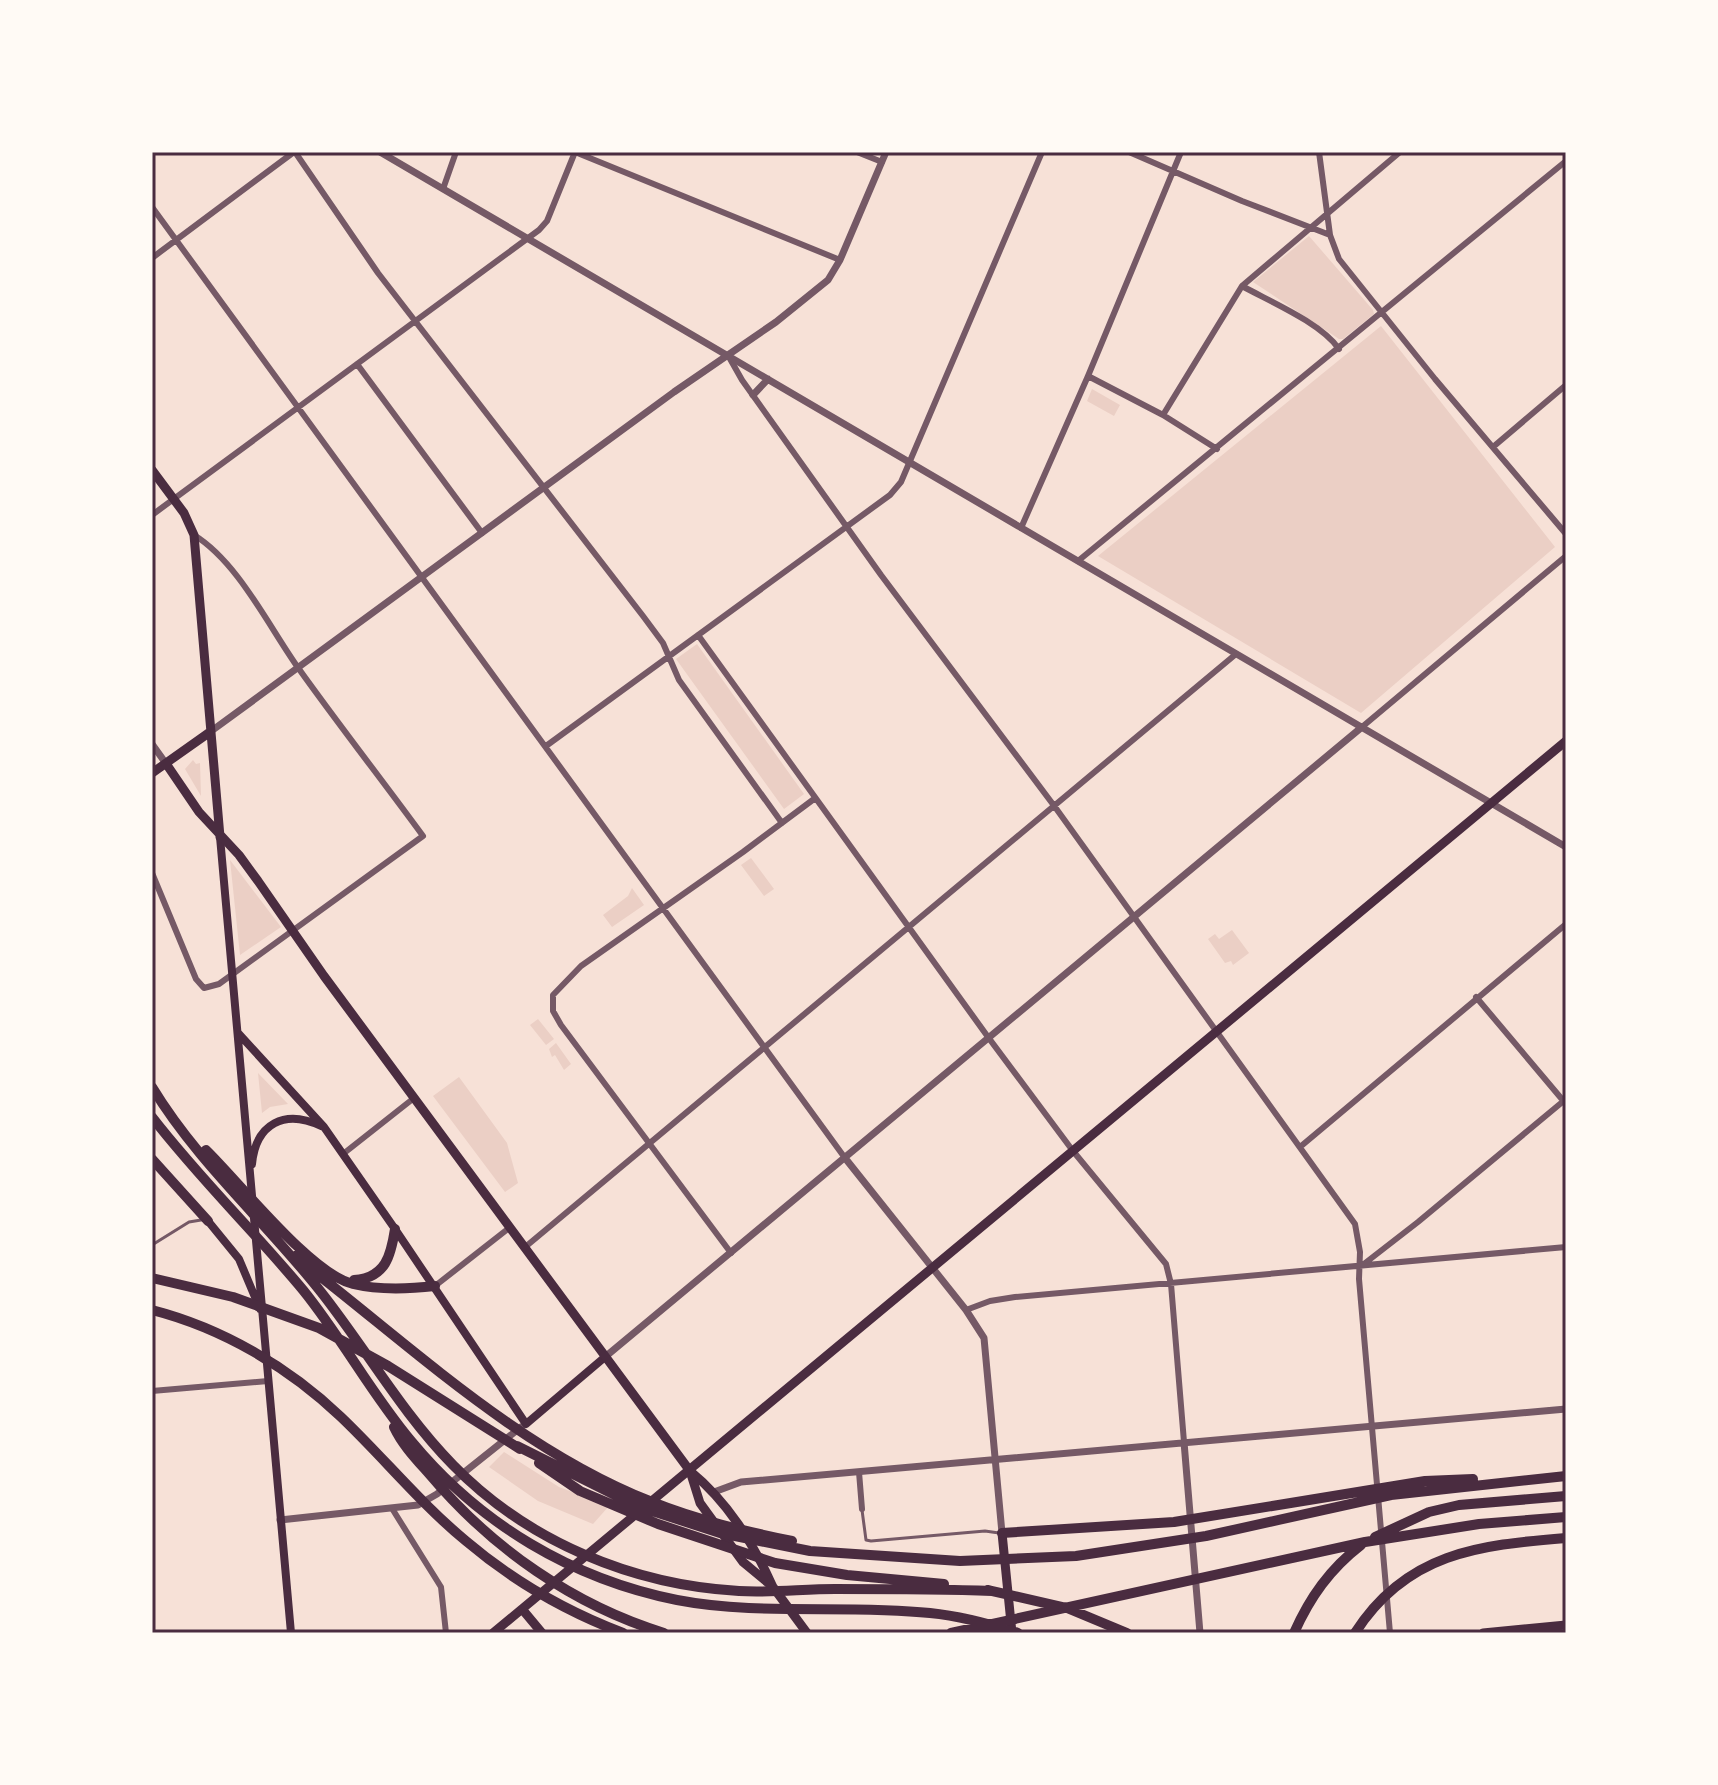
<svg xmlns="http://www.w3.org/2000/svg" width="1718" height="1785" viewBox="0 0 1718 1785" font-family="Rubik,sans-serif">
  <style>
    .green { fill: #ebcfc5 }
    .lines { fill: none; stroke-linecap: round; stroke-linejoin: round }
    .service { stroke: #755966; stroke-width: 3 }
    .minor { stroke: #755966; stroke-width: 6 }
    .tertiary { stroke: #755966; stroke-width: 7 }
    .secondary { stroke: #4a2c40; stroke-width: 8 }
    .primary { stroke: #4a2c40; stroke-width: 9 }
    .motorway { stroke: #4a2c40; stroke-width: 10 }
    .neatline { fill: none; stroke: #4a2c40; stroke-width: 3 }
  </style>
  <rect width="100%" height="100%" fill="#f7e1d7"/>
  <path class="green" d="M1309,236l64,74 1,4 -31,25h-4l-86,-57z
    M1381,326l174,221 -194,166 -263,-157z
    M1092,389l28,16 -6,11 -27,-15z
    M697,644l107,150 -20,15 -108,-150z
    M193,760l3,4 4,-1 1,33 -16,-27z
    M751,858l23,31 -10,7 -23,-31z
    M230,860l51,67 -41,28z
    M632,888l12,17 -32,22 -9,-12 25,-19z
    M1232,930l17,23 -16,12 -2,-4 -6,2 -17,-24 7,-5 4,5z
    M538,1019l16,20 -8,6 -16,-20z
    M556,1043l15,21 -7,6 -9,-15 -3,2 -3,-8z
    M258,1073l30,31 -18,3 -8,6z
    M459,1077l48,66 11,40 -13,9 -72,-96z
    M504,1452l55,35 50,19 -16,18 -55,-23 -49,-34z"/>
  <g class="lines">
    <path class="service" d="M152,1245l37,-23 12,-2
      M862,1510l4,30 5,1 114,-10 14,2"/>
    <path class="minor" d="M295,152l83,121 265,343 20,27 16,37 103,143
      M575,152l265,108
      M857,152l25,10
      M1129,152l113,49 88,34
      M1319,152l11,83 9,24 96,120 131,155
      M443,189l13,-37
      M152,207l693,951
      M152,258l142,-106
      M1242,286c29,16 79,37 97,63
      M729,357l13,23 139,195 174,232 300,417 5,28 -1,27 31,354
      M357,364l125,169
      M1088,376l75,39 54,34
      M1163,415l79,-129 158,-134
      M1493,447l73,-62
      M152,515l387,-285 8,-9 28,-69
      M1021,528l67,-152 93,-224
      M1078,561l488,-400
      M698,635l290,402 85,114 93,113 5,20 13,158
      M1362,727l204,-171
      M546,746l344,-251 11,-13 141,-330
      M152,873l44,106 8,9 15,-4 204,-148c-41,-56 -84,-111 -124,-167 -30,-42 -61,-107 -105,-134
      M1476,997l90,107
      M1300,1147l266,-223
      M343,1154l71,-56
      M524,1248l712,-594
      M731,1253l-170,-228 -8,-14v-16l28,-29 162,-114 71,-53
      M1360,1267l58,-45 148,-123
      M435,1286l74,-58
      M966,1310l24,-9 25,-4 551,-50
      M152,1391l116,-10
      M859,1472l3,37
      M393,1510l48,77 5,46"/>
    <path class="tertiary" d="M380,152l1186,695
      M753,395l15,-16
      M210,732l464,-340 102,-70 52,-42 12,-20 46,-108
      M152,744l15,21
      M845,1158l121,152 18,28 18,195
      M605,1357l757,-630
      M1184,1442l16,191
      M714,1492l27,-10 825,-73
      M280,1520l138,-15 19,-11 84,-67"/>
    <path class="secondary" d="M220,837l71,796
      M238,1033l86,94 71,102 131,195 79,-67
      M252,1164c4,-41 33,-55 69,-38
      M208,1221l31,38 21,50"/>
    <path class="primary" d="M152,470l32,43 10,22 26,302
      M167,765l32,47 40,43 19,26 66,95 366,495c38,31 63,72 83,116
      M152,773l58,-41
      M690,1471l10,32 43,59 30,25 34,46
      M1002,1533l10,100
      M522,1609l20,24
      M493,1633l1073,-892
      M1483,1633l83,-8"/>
    <path class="motorway" d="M152,1087c46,76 115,136 169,205 45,57 81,121 132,173 75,77 180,120 286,126 32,2 64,-2 96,-2 53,0 105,0 157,2
      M152,1117c47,61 102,114 151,173 39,48 69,105 109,152 68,82 160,137 265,158 83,16 169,4 253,13 30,3 60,11 88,20
      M206,1150c34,33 105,124 147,134 25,6 56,5 82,2
      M152,1159l56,62
      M297,1255l24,22c104,82 206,176 331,225 45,18 92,29 140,39
      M152,1278l81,19 86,31 69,38 132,83
      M354,1280c32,-2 37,-25 41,-51
      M152,1310c70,18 137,57 189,107 42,40 80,87 125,124 47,40 99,70 157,92
      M394,1427c9,19 23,33 37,49 61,72 142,129 233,157
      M517,1446l120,60 83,27 90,18 150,10 116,-5 130,-20 185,-41 175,-19
      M539,1463l41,28 78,33 117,39 72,12 97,9
      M1002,1533l172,-11 251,-41 48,-2
      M1375,1537l54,-25 30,-7 107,-9
      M988,1590l79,18 60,25
      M951,1633l414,-91 114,-18 87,-7
      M1294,1633c16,-36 36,-64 67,-88
      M1355,1633c51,-80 123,-88 211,-95"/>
  </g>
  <rect width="1718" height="1785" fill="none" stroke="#fffaf5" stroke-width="308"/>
  <rect x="154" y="154" width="1410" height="1477" class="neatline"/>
</svg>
